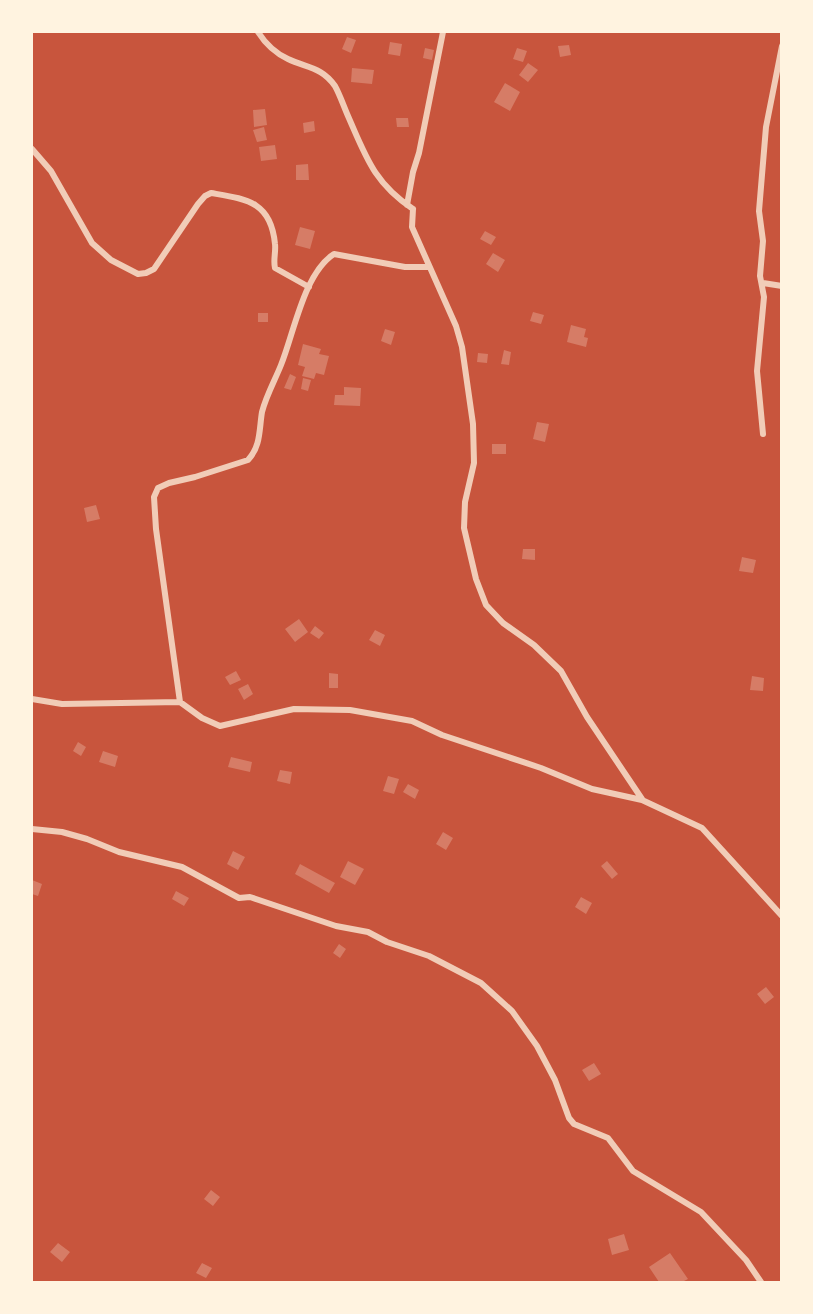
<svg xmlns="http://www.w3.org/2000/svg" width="813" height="1314" viewBox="0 0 813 1314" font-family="Quicksand,sans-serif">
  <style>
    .building { fill: #d67c66 }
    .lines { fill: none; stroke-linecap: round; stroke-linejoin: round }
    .minor { stroke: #f1ccb7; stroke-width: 6 }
  </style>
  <rect width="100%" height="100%" fill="#c8553d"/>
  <path class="building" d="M347,37l9,3 -5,13 -9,-4z
    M390,42l12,2 -2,12 -12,-2z
    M569,45l2,10 -11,2 -2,-11z
    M425,48l9,2 -2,10 -9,-2z
    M517,48l10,3 -4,11 -10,-3z
    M528,63l10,7 -10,12 -9,-7z
    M352,68l22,2 -2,14 -21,-2z
    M505,83l15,9 -10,19 -16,-9z
    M265,109l2,16 -13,2 -1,-17z
    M396,118h12l1,9h-12z
    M314,121l1,10 -11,2 -1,-10z
    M264,127l3,13 -10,2 -4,-12z
    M275,145l2,14 -16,2 -2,-14z
    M308,164l1,16h-13v-15z
    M300,227l15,4 -5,18 -15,-4z
    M485,231l11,6 -5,8 -11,-6z
    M493,253l12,7 -7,12 -12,-8z
    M533,312l11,3 -3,9 -11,-3z
    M258,313h10v9h-10z
    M571,325l15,4 -2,8 4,1 -2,9 -19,-5z
    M385,329l10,3 -4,13 -10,-4z
    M303,344l18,5 -2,5 10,2 -5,19 -8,-2 -2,6 -12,-3 3,-9 -7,-2z
    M504,350l7,2 -2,13 -8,-1z
    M478,353l10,1 -1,9 -10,-1z
    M290,374l6,3 -5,13 -7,-2z
    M303,378l8,2 -3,11 -7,-2z
    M344,387l17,1 -1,18 -26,-1 1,-10h9z
    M537,422l12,2 -4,18 -12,-3z
    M492,444h14v10h-14z
    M96,505l4,14 -13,3 -3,-14z
    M523,549h12v11l-13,-1z
    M742,557l14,3 -3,13 -14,-2z
    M299,619l9,13 -13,10 -10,-13z
    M315,626l9,7 -5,6 -9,-6z
    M375,630l10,5 -5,11 -11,-6z
    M236,671l5,9 -11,5 -5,-8z
    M329,673l9,1v14h-9z
    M752,676l12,2 -1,13 -13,-1z
    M248,684l5,10 -9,6 -6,-11z
    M78,742l8,5 -5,9 -8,-5z
    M103,751l15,5 -3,11 -16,-5z
    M231,757l21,5 -2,10 -22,-5z
    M280,770l12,2 -2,12 -13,-3z
    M388,776l11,3 -5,15 -11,-3z
    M408,784l11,6 -4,9 -12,-7z
    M443,832l10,6 -7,12 -10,-6z
    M233,851l12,6 -7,13 -11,-6z
    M348,861l16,8 -9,16 -15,-8z
    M607,861l11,13 -6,5 -11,-13z
    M300,864l35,19 -6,10 -34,-19z
    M32,880l10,4 -4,12 -6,-2z
    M176,891l13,7 -5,8 -12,-7z
    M581,897l11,6 -6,11 -11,-7z
    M339,944l7,5 -6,9 -7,-5z
    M766,987l8,10 -9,7 -8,-10z
    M594,1063l7,11 -12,7 -7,-11z
    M211,1190l9,7 -7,9 -9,-7z
    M624,1234l5,16 -17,5 -4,-16z
    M58,1243l12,9 -8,10 -12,-10z
    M670,1253l18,26 -6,3h-23l-10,-15z
    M202,1263l10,5 -6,10 -10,-5z"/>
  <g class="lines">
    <path class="minor" d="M258,32c7,11 17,21 30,27 19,9 34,8 47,27 5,9 9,21 13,30 18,41 26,67 65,93
      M32,149l19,22 41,72 19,17 27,14 8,-1 8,-4 44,-65 7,-8 6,-3c35,6 60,8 64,51 1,8 -2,16 0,24l34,19
      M407,205l6,-33 6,-19 24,-121
      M413,209l-1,18 44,99 6,21 11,77 1,39 -9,39 -1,26 12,51 10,26 17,18 31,22 27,26 26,46 55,82
      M763,283l19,3
      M763,434l-6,-63 7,-74 -4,-21 3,-35 -4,-30 7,-84 16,-81
      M32,699l30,5 118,-2 22,16 18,8 74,-17 56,1 62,11 30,14 99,33 51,21 50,11 60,28 80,88
      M180,702l-24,-173 -2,-32 4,-9 11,-5 26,-6 53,-17c13,-14 11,-30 14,-48 4,-16 13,-32 19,-47 13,-32 23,-92 53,-111l71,13h24
      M32,829l30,3 25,7 32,13 63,15 57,31 11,-1 86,29 32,6 19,10 42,14 52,27 31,28 25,35 18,34 14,38 5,6 34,14 25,33 68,41 45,48 15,22"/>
  </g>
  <rect width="813" height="1314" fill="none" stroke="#fff3e0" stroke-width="66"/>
</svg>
